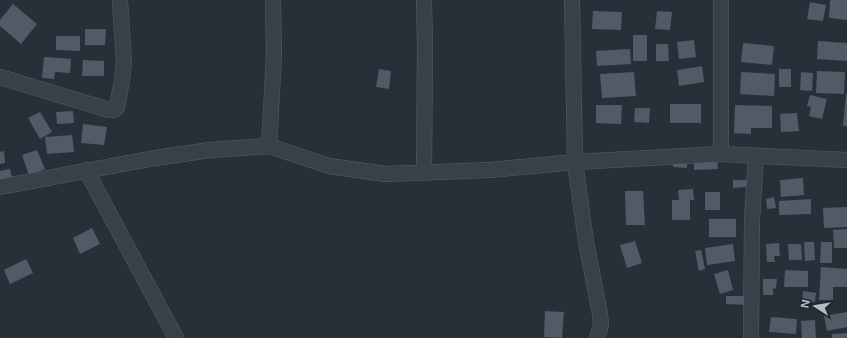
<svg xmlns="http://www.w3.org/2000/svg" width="847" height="338" viewBox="0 0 847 338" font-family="Inter,sans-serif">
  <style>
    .building { fill: #505b66 }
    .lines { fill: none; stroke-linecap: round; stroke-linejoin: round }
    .minor-casing { stroke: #565f67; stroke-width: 16 }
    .minor { stroke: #384149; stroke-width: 15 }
  </style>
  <rect width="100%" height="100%" fill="#253039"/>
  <path class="building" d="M830,0h17v20l-18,-2z
    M810,2l16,3 -3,16 -16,-2z
    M13,4l24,20 -16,20 -21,-18v-6z
    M593,11l29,1 -1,18 -29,-1z
    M657,11l15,1 -2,18 -15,-1z
    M85,29h21l-1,16h-20z
    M633,35h14v26h-14z
    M56,36h24v15l-24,-1z
    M694,40l2,17 -17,2 -2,-17z
    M818,41l29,2v18l-30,-2z
    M743,43l31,3 -2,19 -31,-3z
    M656,44h12l1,17h-13z
    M630,49l1,15 -34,2 -1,-15z
    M44,57l27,2 -1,14 -15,-1 -1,7 -12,-1z
    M83,60l21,1v15h-22z
    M702,66l2,16 -25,4 -2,-16z
    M379,69l12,2 -2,18 -13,-2z
    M779,69h12v18h-12z
    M817,71l28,1 -1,22 -28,-1z
    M634,72l2,24 -34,2 -2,-24z
    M741,72l34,2 -1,22 -34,-2z
    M801,72l12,1 -1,18 -12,-1z
    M846,94h1v32h-4z
    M810,95l17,4 -5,20 -13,-3 2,-9 -4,-1z
    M670,104h31v19h-31z
    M596,105h26l-1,19 -25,-1z
    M735,105l37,1v22h-21v6l-17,-1z
    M635,108h15l-1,15 -15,-1z
    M73,111l1,12 -17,1 -1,-12z
    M40,112l12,20 -12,7 -12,-21z
    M797,113l2,18 -18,1 -1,-18z
    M83,124l24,3 -3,18 -23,-2z
    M72,135l2,17 -27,2 -2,-17z
    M37,150l8,19 -16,6 -7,-20z
    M4,151l1,12 -5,1v-12z
    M694,157h23l1,12 -24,1z
    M673,158h14v10l-14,-1z
    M10,169l2,10 -12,2v-10z
    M803,178l1,17 -23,2 -1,-17z
    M733,180h14v7l-14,1z
    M693,189l1,11h-4v20h-18v-20h7l-1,-10z
    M625,191h18l2,34h-19z
    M705,192h15v18h-15z
    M774,197l2,11 -9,1 -1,-10z
    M811,199v15l-32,1v-14z
    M847,207v20l-23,1 -1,-20z
    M709,219h27v18h-27z
    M92,228l8,16 -20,10 -7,-16z
    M847,229v19h-13l-1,-18z
    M635,241l7,22 -15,5 -7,-23z
    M804,242h10l1,18 -10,1z
    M821,242h11v21h-12z
    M779,243l1,13h-6l1,6h-8l-1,-18z
    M733,244l2,17 -28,4 -2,-17z
    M788,244h13l1,16h-13z
    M701,250l4,19 -6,2 -4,-20z
    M26,259l7,14 -23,11 -6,-14z
    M821,267l26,2v18h-14v13h-14z
    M728,270l5,20 -13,4 -6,-20z
    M785,270l23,1v16h-24z
    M763,279h14l-1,10 -3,-1v7h-10z
    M803,291l13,2 -1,9 -13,-1z
    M726,296h22l-1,9 -21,-1z
    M545,311l19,1 -2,26 -18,-1z
    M847,312v15l-20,4 -3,-15z
    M771,317l26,2 -1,15 -27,-2z
    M815,320l1,18h-14l-1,-17z
    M847,333v5h-15v-4z"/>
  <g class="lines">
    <g class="minor-casing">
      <path id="minor" d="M424,0l1,46 -1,127
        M721,0v154
        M0,77l109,33h5l3,-3 5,-27 2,-17 -4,-63
        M269,146l5,-90 -1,-56
        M86,170l90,168
        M0,187l155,-29 55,-8 59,-4 60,20 57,8 104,-4 85,-8 -3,-162
        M751,337l1,-118 4,-63
        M597,338l4,-13 -1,-11 -14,-72 -11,-80 146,-8 126,6"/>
    </g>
    <use href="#minor" class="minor"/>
  </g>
  <g transform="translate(815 306) rotate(282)" stroke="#1d262e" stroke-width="3" paint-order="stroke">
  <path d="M0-3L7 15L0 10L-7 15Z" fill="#b3bcc5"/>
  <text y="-6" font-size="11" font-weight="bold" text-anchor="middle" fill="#b3bcc5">N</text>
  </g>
</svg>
